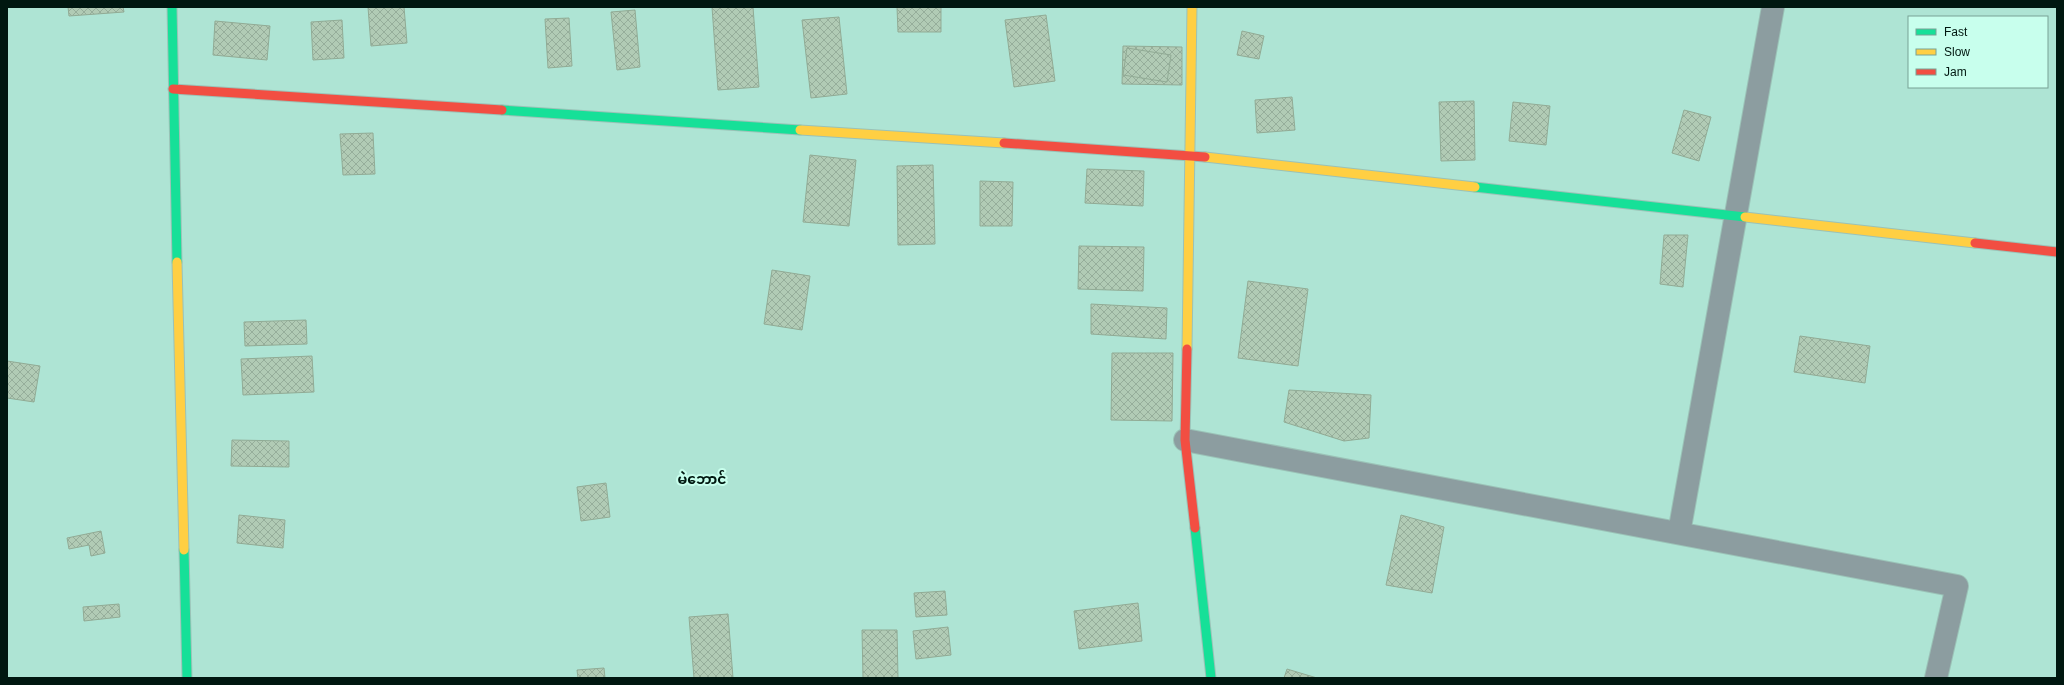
<svg xmlns="http://www.w3.org/2000/svg" width="2064" height="685" viewBox="0 0 2064 685" font-family="Arial,'Noto Sans Myanmar',sans-serif">
  <style>
    .building { fill: url(#building-cross-hatch); stroke: #91ab95 }
    .lines { fill: none; stroke-linecap: round; stroke-linejoin: round }
    .street-casing { stroke: #9bc2b7; stroke-width: 24 }
    .fast-casing { stroke: #9bc2b7; stroke-width: 11 }
    .slow-casing { stroke: #9bc2b7; stroke-width: 11 }
    .jam-casing { stroke: #9bc2b7; stroke-width: 11 }
    .street { stroke: #8c9da0; stroke-width: 22 }
    .fast { stroke: #16e098; stroke-width: 9 }
    .slow { stroke: #ffcf43; stroke-width: 9 }
    .jam { stroke: #f24e42; stroke-width: 9 }
    .labels { text-anchor: middle; stroke-width: 4; stroke-linejoin: round; paint-order: stroke }
    .quarter-label { font-size: 14px; font-weight: bold; fill: #001710; stroke: #c8ffed }
  </style>
  <defs>
    <pattern id="building-cross-hatch" width="8" height="8" patternUnits="userSpaceOnUse"><rect width="8" height="8" fill="#b1cbb5"/><path d="M0 0l8 8M0 8l8-8" fill="none" stroke="#96ae9b"/></pattern>
  </defs>
  <rect width="100%" height="100%" fill="#aee4d4"/>
  <path class="building" d="M68,7h55l1,5 -55,4z
    M368,7h36l3,36 -36,3z
    M712,7h41l6,80 -41,3z
    M897,7h44v25h-43z
    M635,10l5,57 -23,3 -6,-58z
    M1046,15l9,66 -41,6 -9,-67z
    M839,17l8,77 -36,4 -9,-78z
    M569,18l3,48 -24,2 -3,-49z
    M342,20l2,38 -31,2 -2,-38z
    M215,21l55,5 -3,34 -54,-5z
    M1242,31l22,5 -5,23 -22,-4z
    M1123,46l59,1v38l-60,-1z
    M1127,48l44,7 -4,27 -44,-7z
    M1292,97l3,33 -38,3 -2,-33z
    M1474,101l1,59 -34,1 -2,-59z
    M1513,102l37,4 -4,39 -37,-4z
    M1684,110l27,7 -12,44 -27,-8z
    M373,133l2,41 -32,1 -3,-41z
    M810,155l46,5 -7,66 -46,-4z
    M933,165l2,79 -37,1 -1,-79z
    M1087,169l57,2 -1,35 -58,-3z
    M980,181l33,1 -1,44h-32z
    M1664,235h24l-5,52 -23,-3z
    M1079,246l65,1 -1,44 -65,-2z
    M772,270l38,6 -8,54 -38,-6z
    M1248,281l60,8 -10,77 -60,-8z
    M1091,304l76,4 -1,31 -75,-5z
    M306,320l1,24 -62,2 -1,-24z
    M1800,336l70,10 -5,37 -71,-11z
    M1112,353h61l-1,68 -61,-1z
    M312,356l2,36 -71,3 -2,-36z
    M7,361l33,5 -6,36 -27,-4z
    M1289,390l82,5 -2,43 -25,3 -60,-19z
    M232,440l57,1v26l-58,-1z
    M606,483l4,34 -29,4 -4,-34z
    M239,515l46,5 -2,28 -46,-5z
    M1401,515l43,12 -12,66 -46,-8z
    M101,531l4,22 -14,3 -2,-11 -20,4 -2,-11z
    M945,591l2,24 -31,2 -2,-24z
    M1138,603l4,38 -63,8 -5,-38z
    M119,604l1,13 -36,4 -1,-14z
    M728,614l5,64h-39l-5,-61z
    M948,627l3,28 -35,4 -3,-28z
    M862,630h35l1,48h-35z
    M604,668l1,10h-27l-1,-8z
    M1287,669l30,9h-33z"/>
  <g class="lines">
    <g class="street-casing">
      <path id="street" d="M1185,440l772,146 -21,92
        M1679,533l94,-526"/>
    </g>
    <g class="fast-casing">
      <path id="fast" d="M172,7l5,255
        M502,110l298,20
        M1475,187l270,30
        M1195,528l16,150
        M184,550l3,128"/>
    </g>
    <g class="slow-casing">
      <path id="slow" d="M800,130l204,13
        M1205,157l270,30
        M1745,217l230,26
        M177,262l7,288
        M1187,349l5,-342"/>
    </g>
    <g class="jam-casing">
      <path id="jam" d="M173,89l329,21
        M1004,143l201,14
        M1975,243l82,9
        M1187,349l-2,91 10,88"/>
    </g>
    <use href="#street" class="street"/>
    <use href="#fast" class="fast"/>
    <use href="#slow" class="slow"/>
    <use href="#jam" class="jam"/>
  </g>
  <g class="labels">
    <g class="quarter-label">
      <text x="702" y="484">မဲဘောင်</text>
    </g>
  </g>
  <rect width="2064" height="685" fill="none" stroke="#001710" stroke-width="16"/>
  <rect x="1908" y="16" width="140" height="72" fill="#c8ffed" stroke="#78a295"/>
  <rect x="1916" y="29" width="20" height="6" fill="#16e098" stroke="#78a295"/>
  <text x="1944" y="36" font-size="12" fill="#001710">Fast</text>
  <rect x="1916" y="49" width="20" height="6" fill="#ffcf43" stroke="#78a295"/>
  <text x="1944" y="56" font-size="12" fill="#001710">Slow</text>
  <rect x="1916" y="69" width="20" height="6" fill="#f24e42" stroke="#78a295"/>
  <text x="1944" y="76" font-size="12" fill="#001710">Jam</text>
</svg>
